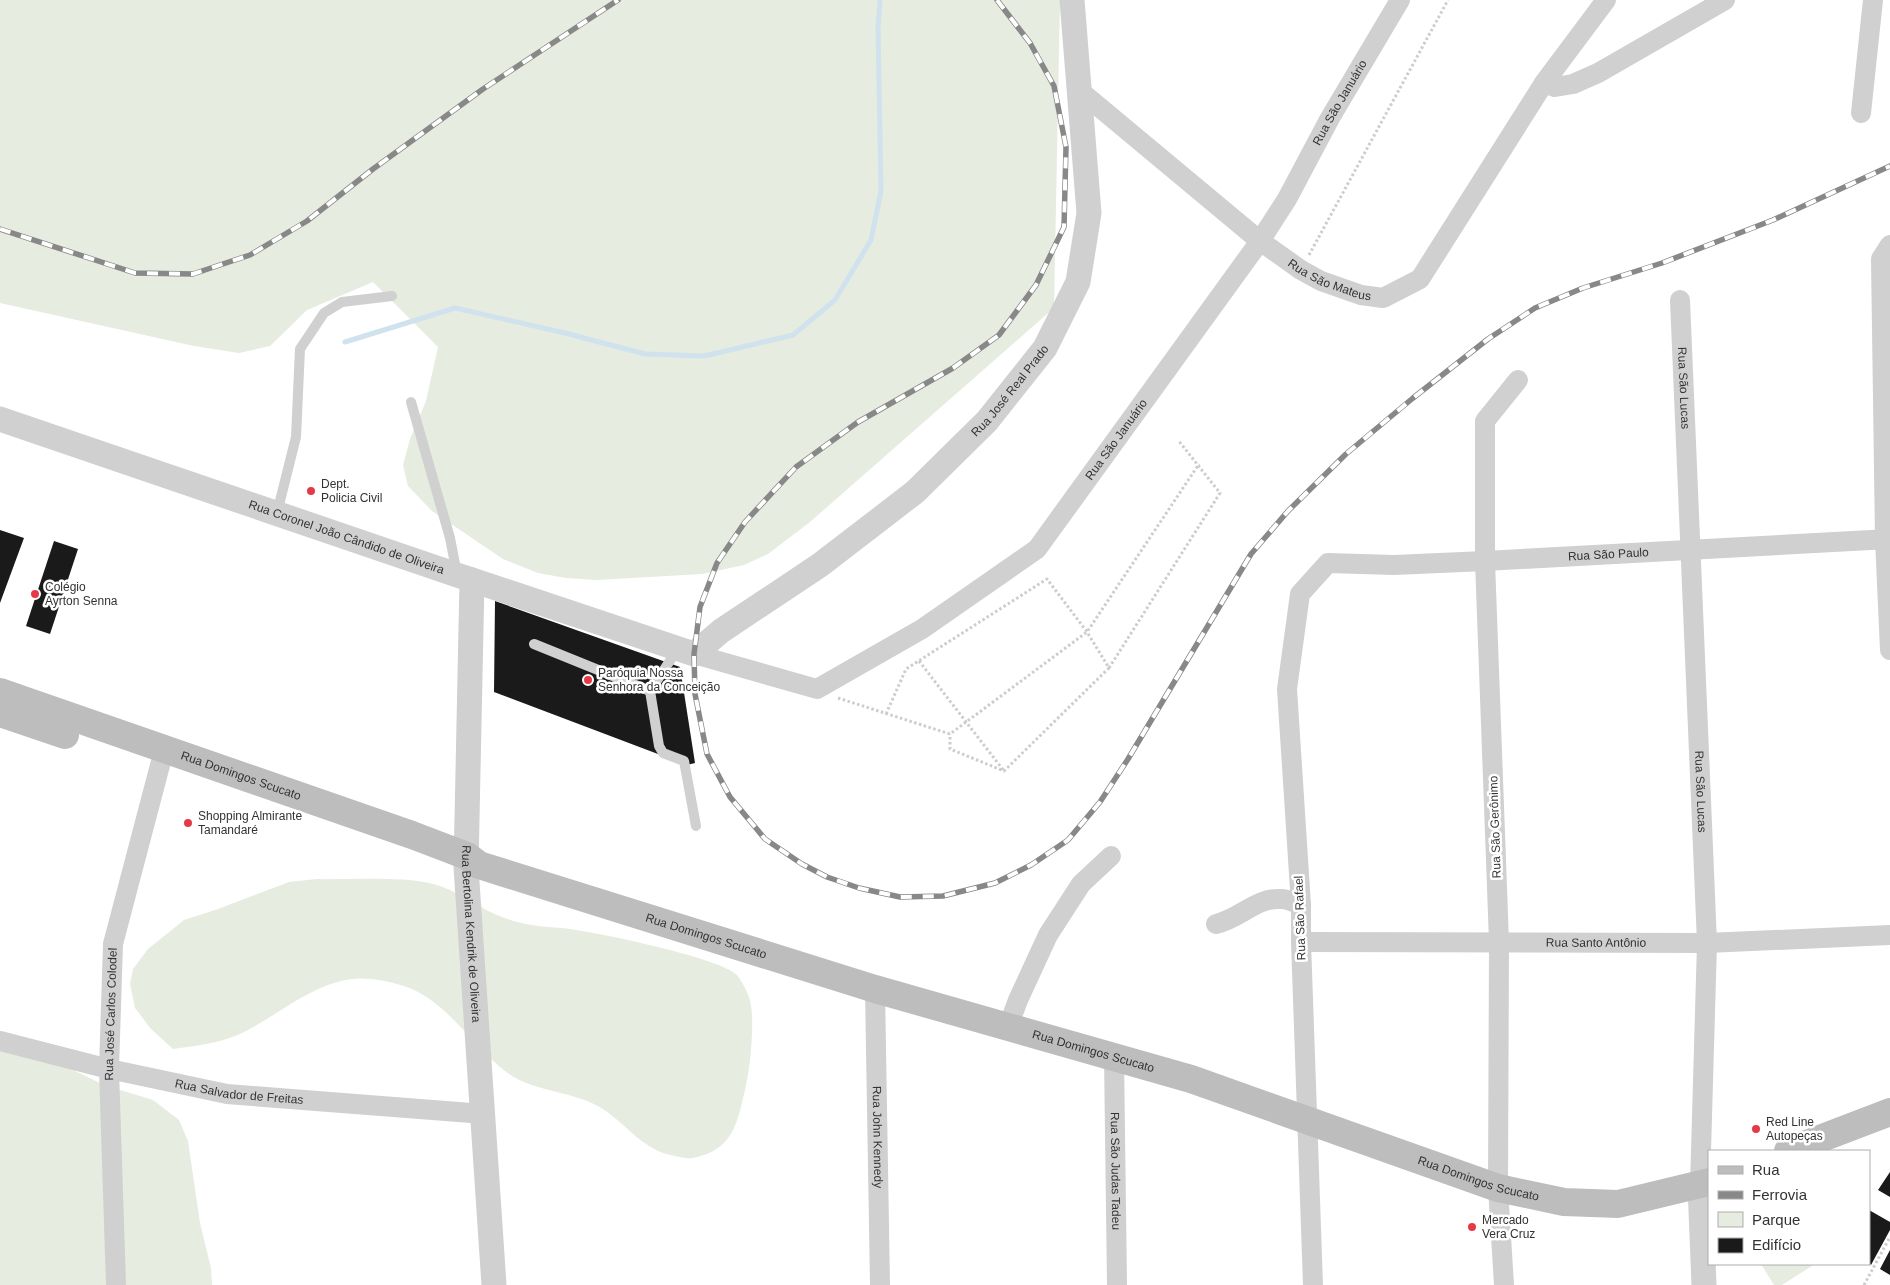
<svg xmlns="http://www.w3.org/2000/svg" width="1890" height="1285" viewBox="0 0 1890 1285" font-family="Arial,sans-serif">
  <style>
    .green { fill: #e6ecdf }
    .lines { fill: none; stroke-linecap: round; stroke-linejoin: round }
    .stream { stroke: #cfe2ee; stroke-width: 5 }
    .building { fill: #1a1a1a }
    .path { stroke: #cdcdcd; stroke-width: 3; stroke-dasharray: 2.5 2.5; stroke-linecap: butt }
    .service { stroke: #d0d0d0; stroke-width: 10 }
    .minor { stroke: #d0d0d0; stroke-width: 20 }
    .tertiary { stroke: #d0d0d0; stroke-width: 25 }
    .secondary { stroke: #bdbdbd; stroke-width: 28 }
    .rail-casing { stroke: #888; stroke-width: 5.5 }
    .rail { stroke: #fff; stroke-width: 4; stroke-dasharray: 11; stroke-linecap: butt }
    .poi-dot { fill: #e63946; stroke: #fff; stroke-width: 2 }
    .labels { text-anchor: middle; stroke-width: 5; stroke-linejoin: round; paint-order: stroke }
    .street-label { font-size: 12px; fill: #333; stroke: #fff }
    .poi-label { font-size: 12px; fill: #333; stroke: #fff; text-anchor: start }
  </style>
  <rect width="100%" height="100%" fill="#fff"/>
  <path class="green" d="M0,0h1060l-6,308 -244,214 -42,32 -24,11 -42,9 -106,6 -30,-2 -28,-5 -35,-14 -71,-48 -24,-25 -5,-21 7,-26 16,-38 12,-54 -65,-65 -66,28 -37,36 -31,7 -45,-7 -194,-43z
    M317,879c36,1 77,-3 112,4 25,5 45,22 68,32 9,4 20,7 29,9 19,4 38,3 56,7 27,4 140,28 155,44 4,5 10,16 12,22 7,19 1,73 -4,93 -8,34 -12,60 -52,68 -6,1 -12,-1 -18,-2 -33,-6 -46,-30 -72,-47 -30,-19 -70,-16 -98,-38 -32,-25 -55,-65 -93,-82 -12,-5 -29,-9 -42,-10 -47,-6 -90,36 -130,55 -20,9 -45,12 -67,15l-22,-20 -16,-21 -5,-24 3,-15 15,-20 36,-29 34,-11 71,-27z
    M0,1049l46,8 58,28 49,15 26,20 9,21 12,82 11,45 1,17h-212z
    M1761,1264h54l-33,21h-8z"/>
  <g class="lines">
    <path class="stream" d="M345,342l110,-34 106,24 84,22 59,2 89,-21 42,-35 36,-60 10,-49 -3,-164 2,-27"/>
  </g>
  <path class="building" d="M0,530l24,8 -24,65z
    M54,541l24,8 -28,85 -24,-8z
    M495,601l185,66 15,96 -8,2 -193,-73z
    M1890,1172v25l-12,-7z
    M1869,1210l21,12v8l-19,35 -2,-2z
    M1890,1250v25l-10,-6z"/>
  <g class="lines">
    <path class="path" d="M1309,255l139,-255
      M919,661l85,110
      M1109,668l111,-175 -42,-53
      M838,698l112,36 137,-102 112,-168
      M886,714l20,-45 141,-90 40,53 22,36 -105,103 -54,-22v-15
      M1864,1285l26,-48"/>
    <path class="service" d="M411,402l39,136 7,36
      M277,513l19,-76 4,-88 24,-36 18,-11 50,-6
      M534,644l116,47 27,-41
      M650,691l9,55 4,7 21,8 12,65"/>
    <g class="minor">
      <path d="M1544,83l11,4 18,-3 25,-11 127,-73"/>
      <path id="s1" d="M1080,91l180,150 41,29 20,11 40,14 22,3 37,-19 124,-196 62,-83"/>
      <path d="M1861,113l12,-113"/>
      <path d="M1890,245l-9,14 4,280 5,111"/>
      <path id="s2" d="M1680,300l27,643 -7,243"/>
      <path id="s3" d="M694,654l123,35 105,-60 115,-80 223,-308 27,-42 43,-81 70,-118"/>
      <path d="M1216,924c24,-5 40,-27 66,-25 6,0 13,4 19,6"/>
      <path id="s4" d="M1301,942l406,1 183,-8"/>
      <path id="s5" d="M875,989l5,296"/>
      <path d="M1008,1027l10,-27 30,-65 33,-51 30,-28"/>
      <path id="s6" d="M0,1041l109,28 118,25 257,20"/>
      <path id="s7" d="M1114,1056l3,229"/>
      <path id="s8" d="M116,1285l-7,-216 4,-125 51,-194"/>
      <path id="s9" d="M1313,1285l-12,-343v-37l-14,-216 13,-95 28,-31 66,2 91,-4 405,-22"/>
      <path d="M1504,1285l-6,-97 1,-246 -14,-381v-140l33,-41"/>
    </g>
    <g class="tertiary">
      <path id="s10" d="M0,419l457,156 237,79 27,-23 99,-66 95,-73 72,-71 58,-73 33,-66 11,-69 -17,-213"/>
      <path id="s11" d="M472,580l-6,287 28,418"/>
      <path d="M1700,1186l4,99"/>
    </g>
    <g class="secondary">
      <path id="s12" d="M0,692l412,143 55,21 12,9 396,124 316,90 307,109 66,14 54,2 91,-22"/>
      <path d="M0,713l65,22"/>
      <path d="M1788,1151l102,-39"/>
    </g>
    <g class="rail-casing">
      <path id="rail" d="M997,0l33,43 24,43 12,61 -2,80 -28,58 -37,50 -46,33 -95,54 -62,45 -51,55 -28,41 -17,44 -6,47 1,40 12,60 23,43 35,42 37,25 25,13 32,11 41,9 43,-1 52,-13 36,-18 37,-25 32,-38 28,-43 123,-205 37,-43 58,-57 67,-56 75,-59 47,-31 48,-20 79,-25 111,-43 117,-54
        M0,229l135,44 58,1 57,-19 57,-34 66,-52 110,-80 135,-89"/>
    </g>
    <use href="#rail" class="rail"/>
  </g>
  <g class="poi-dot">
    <circle cx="311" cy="491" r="5"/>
    <circle cx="35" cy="594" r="5"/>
    <circle cx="588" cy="680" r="5"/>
    <circle cx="188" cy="823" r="5"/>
    <circle cx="1756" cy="1129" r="5"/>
    <circle cx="1472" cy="1227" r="5"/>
  </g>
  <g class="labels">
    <g class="street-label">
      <text dy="4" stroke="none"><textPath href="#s3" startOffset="929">Rua São Januário</textPath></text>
      <text dy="4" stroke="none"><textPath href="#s1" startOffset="315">Rua São Mateus</textPath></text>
      <text dy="4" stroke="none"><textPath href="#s2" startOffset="88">Rua São Lucas</textPath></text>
      <text dy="4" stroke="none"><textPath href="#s10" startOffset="1146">Rua José Real Prado</textPath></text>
      <text dy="4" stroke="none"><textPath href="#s3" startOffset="524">Rua São Januário</textPath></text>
      <text dy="4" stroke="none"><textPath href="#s10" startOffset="366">Rua Coronel João Cândido de Oliveira</textPath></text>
      <text dy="4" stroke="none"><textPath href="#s9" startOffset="1015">Rua São Paulo</textPath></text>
      <text dy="4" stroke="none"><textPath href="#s12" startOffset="255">Rua Domingos Scucato</textPath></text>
      <text dy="4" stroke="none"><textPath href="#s2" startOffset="492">Rua São Lucas</textPath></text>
      <text transform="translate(1495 827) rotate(-92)" y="4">Rua São Gerônimo</text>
      <text transform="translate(1300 918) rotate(-92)" y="4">Rua São Rafael</text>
      <text dy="4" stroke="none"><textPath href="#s11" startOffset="354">Rua Bertolina Kendrik de Oliveira</textPath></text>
      <text dy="4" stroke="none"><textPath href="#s12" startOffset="748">Rua Domingos Scucato</textPath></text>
      <text dy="4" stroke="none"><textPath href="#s4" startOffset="295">Rua Santo Antônio</textPath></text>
      <text dy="4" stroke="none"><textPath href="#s8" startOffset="271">Rua José Carlos Colodel</textPath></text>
      <text dy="4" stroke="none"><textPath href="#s12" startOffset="1152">Rua Domingos Scucato</textPath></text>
      <text dy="4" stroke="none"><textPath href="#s6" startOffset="245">Rua Salvador de Freitas</textPath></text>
      <text dy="4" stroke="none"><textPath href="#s5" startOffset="148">Rua John Kennedy</textPath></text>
      <text dy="4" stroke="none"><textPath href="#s7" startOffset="115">Rua São Judas Tadeu</textPath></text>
      <text dy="4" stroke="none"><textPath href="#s12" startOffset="1558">Rua Domingos Scucato</textPath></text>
    </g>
    <g class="poi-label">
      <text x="321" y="488">Dept.<tspan x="321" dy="14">Policia Civil</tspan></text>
      <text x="45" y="591">Colégio<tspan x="45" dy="14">Ayrton Senna</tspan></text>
      <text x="598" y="677">Paróquia Nossa<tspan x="598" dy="14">Senhora da Conceição</tspan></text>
      <text x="198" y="820">Shopping Almirante<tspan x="198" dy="14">Tamandaré</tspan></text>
      <text x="1766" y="1126">Red Line<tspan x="1766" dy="14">Autopeças</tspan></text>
      <text x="1482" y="1224">Mercado<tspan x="1482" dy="14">Vera Cruz</tspan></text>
    </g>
  </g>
  <rect x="1708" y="1150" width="162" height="115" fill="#ffffff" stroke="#adadad"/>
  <rect x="1718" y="1166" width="25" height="8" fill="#bdbdbd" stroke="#adadad"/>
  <text x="1752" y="1175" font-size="15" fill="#333333">Rua</text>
  <rect x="1718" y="1191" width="25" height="8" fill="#888888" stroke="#adadad"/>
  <text x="1752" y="1200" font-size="15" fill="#333333">Ferrovia</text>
  <rect x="1718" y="1212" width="25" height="15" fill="#e6ecdf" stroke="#adadad"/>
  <text x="1752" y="1225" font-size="15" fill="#333333">Parque</text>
  <rect x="1718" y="1238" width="25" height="15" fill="#1a1a1a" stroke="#adadad"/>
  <text x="1752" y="1250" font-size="15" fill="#333333">Edifício</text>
</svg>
